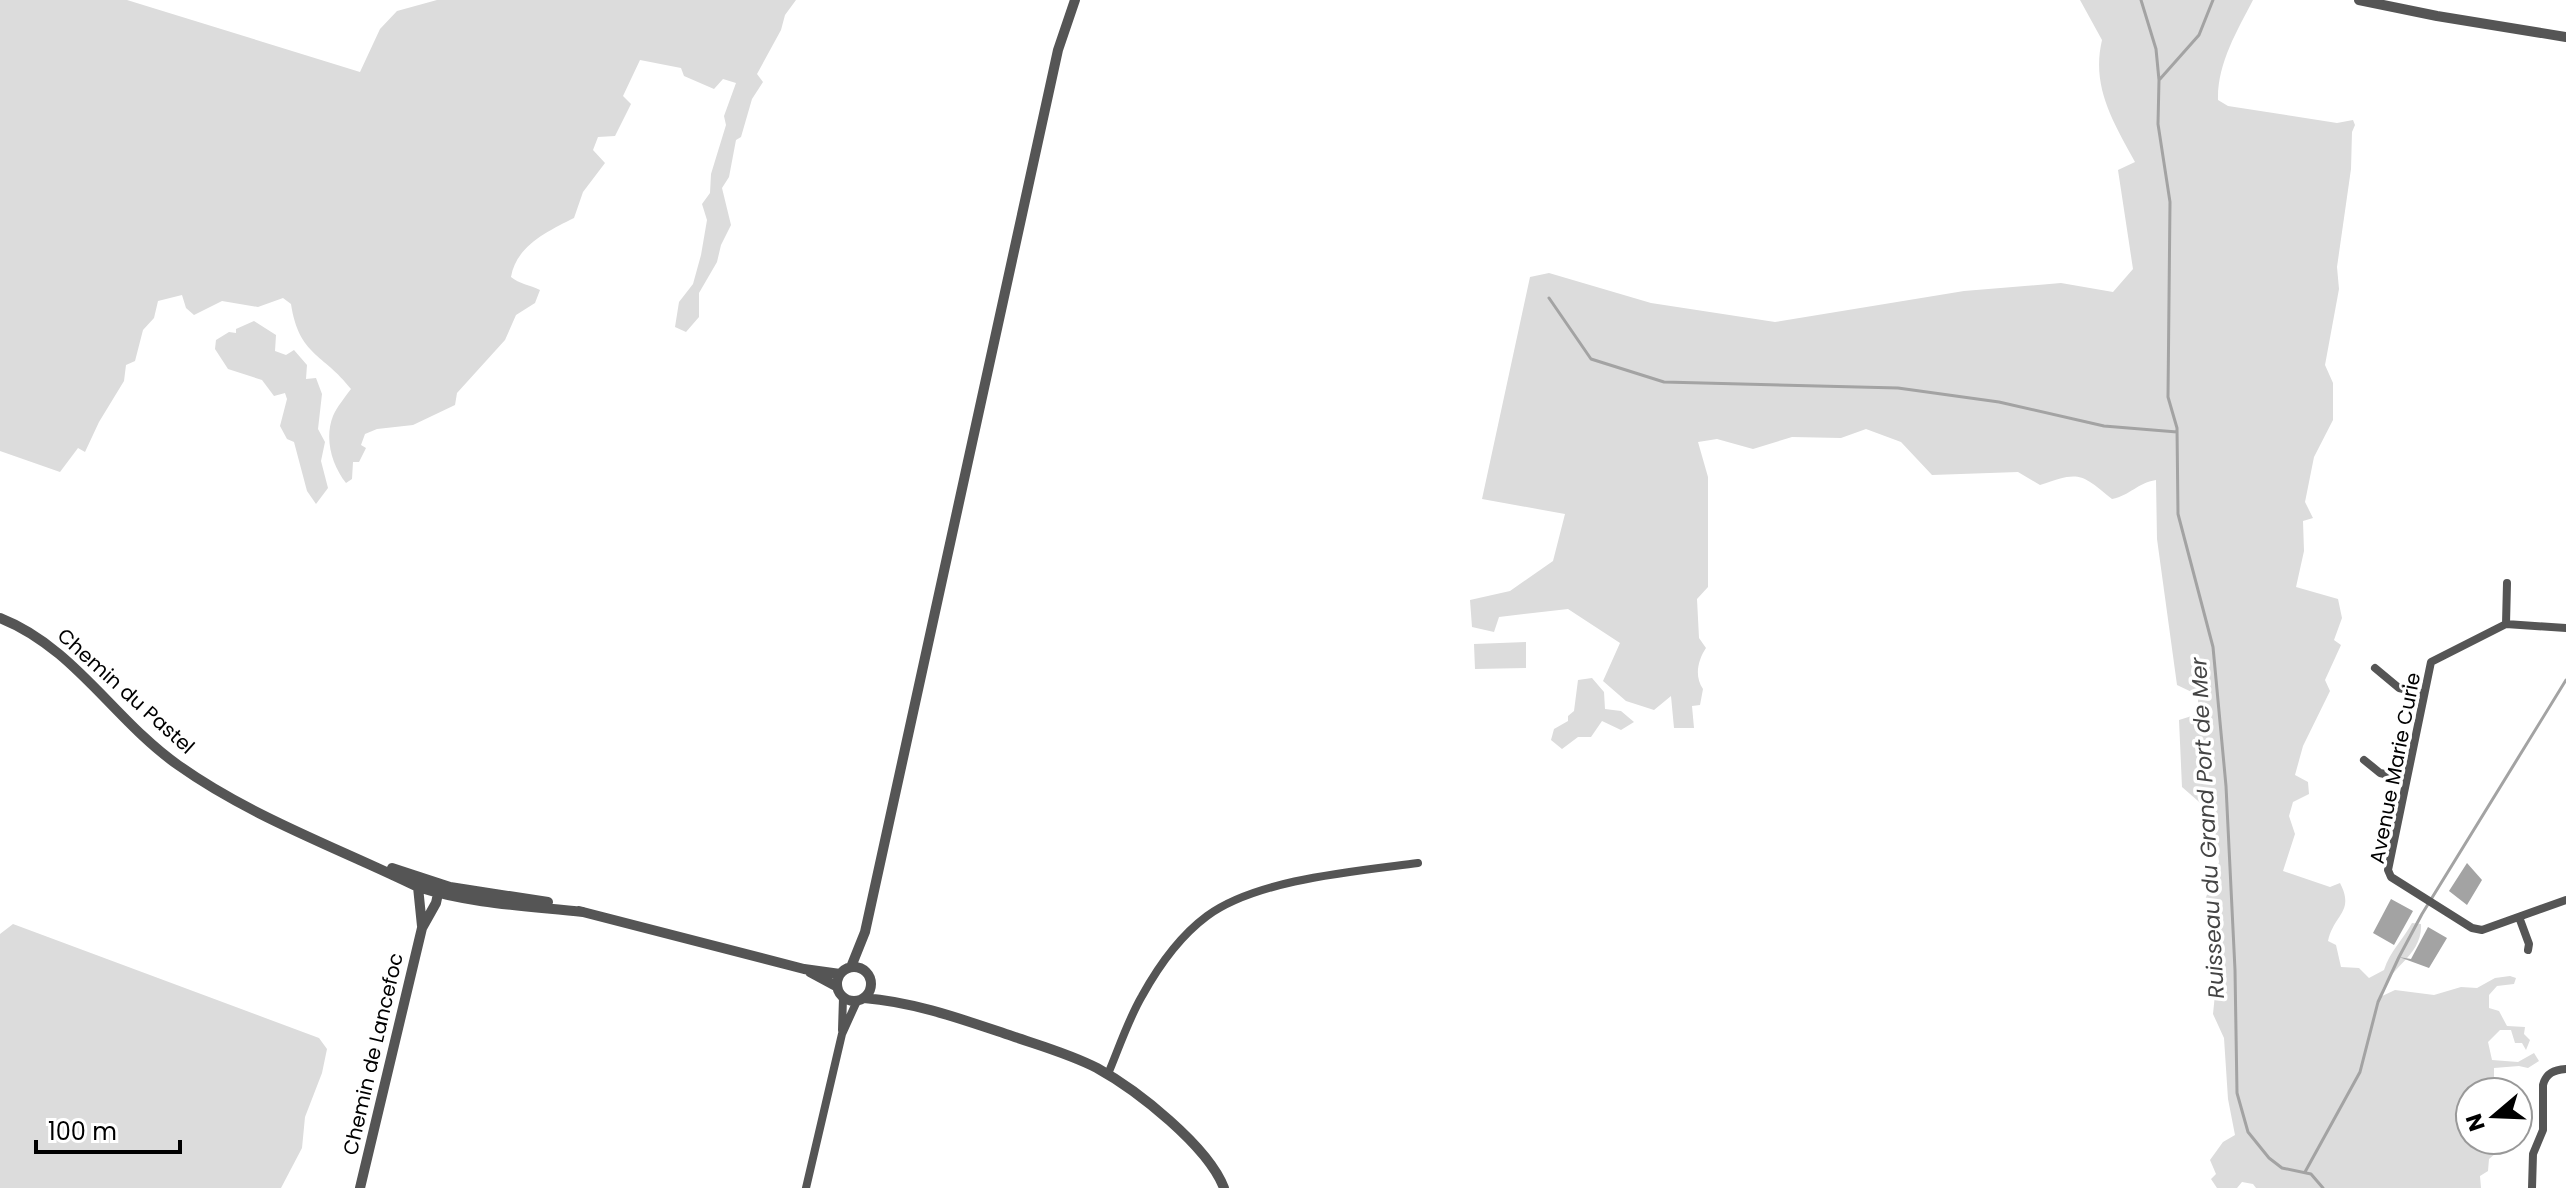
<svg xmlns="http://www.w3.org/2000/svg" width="2566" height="1188" viewBox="0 0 2566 1188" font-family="Poppins,sans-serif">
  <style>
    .green { fill: #dcdcdc }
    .water { fill: #a3a3a3 }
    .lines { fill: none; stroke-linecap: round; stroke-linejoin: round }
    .stream { stroke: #a3a3a3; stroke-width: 3 }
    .minor { stroke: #555; stroke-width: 8 }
    .tertiary { stroke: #555; stroke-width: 10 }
    .labels { text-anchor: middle; stroke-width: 7; stroke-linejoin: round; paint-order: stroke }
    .street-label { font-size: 20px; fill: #000; stroke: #fff }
    .water-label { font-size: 22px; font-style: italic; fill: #444; stroke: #fff }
  </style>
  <rect width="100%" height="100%" fill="#fff"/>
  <path class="green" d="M0,0h127l233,72 20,-43 17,-18 40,-11h359l-11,15 -4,15 -24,44 6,8 -11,17 -11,38 -5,3 -7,37 -7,11 9,37 -10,20 -4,17 -18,31v24l-13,15 -11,-5 4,-25 14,-18 8,-29 6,-35 -5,-16 8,-11 1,-19 15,-49 -2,-9 12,-33 -13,-4 -9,10 -30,-13 -3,-8 -41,-8 -17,36 8,8 -16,32 -17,1 -5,13 12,13 -22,29 -9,26c-26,13 -58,28 -63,59 8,7 19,8 29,13l-5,13 -19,12 -11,25 -48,53 -2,12 -42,20 -36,4 -12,5 -4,11 5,3 -7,14h-6l-1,17 -6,4c-14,-18 -22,-44 -13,-67 4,-9 12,-19 18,-27 -28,-36 -52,-33 -60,-85l-8,-6 -25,9 -36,-6 -28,14 -8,-7 -4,-13 -24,6 -4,17 -11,12 -8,31 -9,4 -2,16 -25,41 -14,30 -7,-4 -18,24 -60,-21z
    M2080,0h173c-16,31 -36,64 -35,100l10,6 109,17 16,-3 2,5 -3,7 -1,37 -14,98 2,22 -14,76 8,18v37l-19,37 -9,45 8,16 -10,3 1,30 -8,36 42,12 4,19 -8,22 7,5 -16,35 5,11 -27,55 -8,29 13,7 1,12 -16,8 -4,14 6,18 -12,37 47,16 10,-4c15,29 -6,31 -12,58l8,4 5,22 18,1 10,10 15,-8c6,-19 19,-30 28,-47l9,1c2,33 -35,44 -41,73l15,-7 39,5 27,-8 16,1 18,-10 15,-2 6,2 -2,6 -17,2 -8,9v13l10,3 8,15 18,1 -1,7 6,6 -4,10 -4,-7h-7l-4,-13h-11l-12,12 4,18 26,2 16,-9 5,8 -11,7 -9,-2 -25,2v13l5,2 -2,9h-27v48h11l1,7 11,-1 3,-6 11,1 1,2 -19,16 -1,12 -8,5 1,12h-225l-3,-4 -11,-2 -5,6h-20l-6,-9 5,-5 -6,-14 13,-18 12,-7 -7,-36 -4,-61 -11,-24 7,-69 -15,-45 14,-38 -6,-48 -31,-27 -3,-67 19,-6v-19l-21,-10 -20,-146 -1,-59c-19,3 -25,15 -44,19 -31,-26 -33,-28 -72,-14l-22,-13 -86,3 -31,-33 -35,-13 -25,9 -49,-1 -39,12 -36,-10 -19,3 10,35v110l-11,12 2,39 7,10c-8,12 -12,28 -3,41l-3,16 -8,1 2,22h-20l-3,-32 -17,14 -28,-9 -23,-20 17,-38 -52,-34 -69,8 -5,15 -22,-5 -2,-27 40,-9 43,-30 12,-47 -83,-15 48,-222 19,-4 102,30 124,19 189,-31 97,-8 52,9 20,-23 -15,-99 17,-8c-22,-41 -44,-75 -33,-122z
    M254,321l22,14 -1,16 11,4 8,-5 13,15 -1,14 10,-1 6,16 -4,35 7,13 -4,19 7,27 -12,16 -9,-13 -13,-49 -7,-3 -7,-13 7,-27 -2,-6 -11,3 -12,-16 -34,-11 -13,-20 1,-9 13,-8 7,1v-4z
    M1526,642v26l-51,1 -1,-25z
    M1592,678l12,14 1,17 16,2 13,11 -13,8 -19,-9 -11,16h-13l-16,12 -11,-9 3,-11 14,-8v-5l6,-5 4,-31z
    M13,924l306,114 8,11 -5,24 -17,44 -3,31 -21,40h-281v-254z"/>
  <path class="water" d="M2467,863l15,17 -15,25 -18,-14z
    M2391,899l22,12 -19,34 -21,-12z
    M2428,927l19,11 -18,30 -30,-11 12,2z"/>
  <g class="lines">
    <path class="stream" d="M2141,0l15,49 3,31 -1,44 12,78 -2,195 9,31 1,86 35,133 13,139 9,184 2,123 11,39 21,26 13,10 29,6 12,14
      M2160,79l39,-44 14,-35
      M1549,298l42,61 73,23 234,6 101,14 105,24 73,6
      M2305,1172l55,-100 18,-70 21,-45 23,-43 144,-234"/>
    <path class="minor" d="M2506,624l1,-41
      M2566,628l-60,-4 -75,38 -43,208 3,7 81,51 10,2 84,-30
      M2375,668l24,20 25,6
      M2364,760l16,13 26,6
      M2519,917l10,27 -1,6
      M842,1030l1,-32
      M1108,1074c11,-26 20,-54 34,-78 16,-29 38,-60 65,-80 50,-37 150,-45 211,-53
      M806,1188l36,-154 15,-33
      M2532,1188l1,-34 10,-24v-45c3,-12 11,-15 23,-16"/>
    <path class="tertiary" d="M2359,0l78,16 129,21
      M0,618c74,29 114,102 178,147 73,52 160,83 240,122 53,17 110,19 165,25
      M392,868l58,19 98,15
      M420,883l-2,4 4,39
      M579,911l225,58 36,5
      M837 984a17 17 0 1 1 34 0a17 17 0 1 1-34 0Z
      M851,967l14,-35 193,-882 17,-50
      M810,972l26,14
      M864,998c51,4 100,22 148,38 29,10 58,18 85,32 40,22 111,78 127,120
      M360,1188l62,-260 14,-25 3,-14"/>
  </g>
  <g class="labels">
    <g class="street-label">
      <text transform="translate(126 691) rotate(42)" y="7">Chemin du Pastel</text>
      <text transform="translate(2395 768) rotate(-79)" y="7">Avenue Marie Curie</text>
      <text transform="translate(373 1054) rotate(-77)" y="7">Chemin de Lancefoc</text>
    </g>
    <g class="water-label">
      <text transform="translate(2207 828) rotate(-93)" y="8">Ruisseau du Grand Port de Mer</text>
    </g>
  </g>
  <g transform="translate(2494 1116) rotate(251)"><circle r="38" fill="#ffffff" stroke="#999999" stroke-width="2"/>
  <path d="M0-6L14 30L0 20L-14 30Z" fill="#000000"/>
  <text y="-12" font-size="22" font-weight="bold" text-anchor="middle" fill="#000000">N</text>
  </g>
  <path d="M36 1140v12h144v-12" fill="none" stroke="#000000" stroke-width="4"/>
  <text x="48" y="1140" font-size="24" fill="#000000" stroke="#ffffff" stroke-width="6" paint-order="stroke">100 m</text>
</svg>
